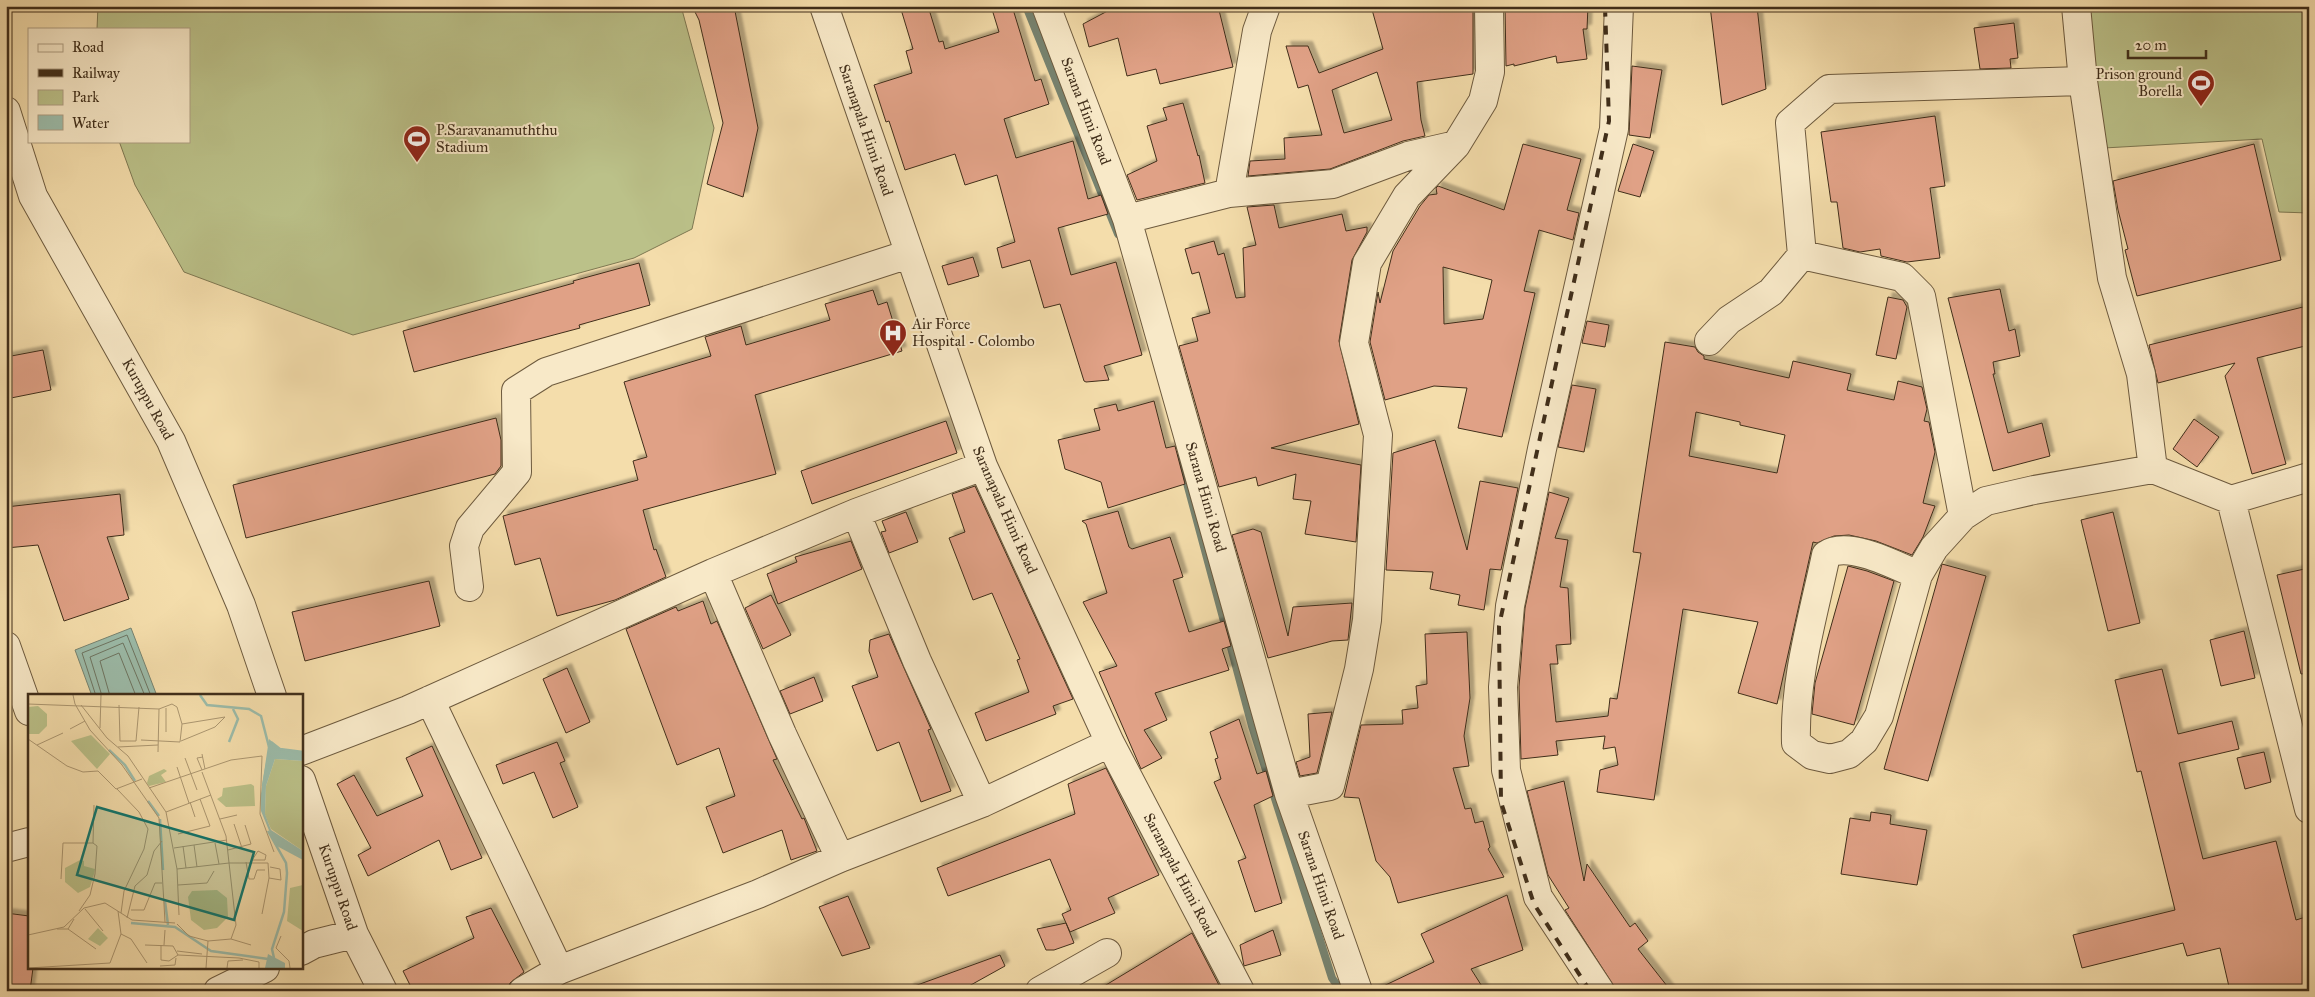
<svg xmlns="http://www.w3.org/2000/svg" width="2315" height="997" viewBox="0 0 2315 997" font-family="'IM FELL Great Primer',serif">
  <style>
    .green { fill: #bbc189; stroke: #7e7852 }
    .water { fill: #9cbcaa; stroke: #778370 }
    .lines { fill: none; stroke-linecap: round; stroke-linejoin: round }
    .shore { stroke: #6e7562; stroke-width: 1 }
    .stream { stroke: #778370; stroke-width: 8 }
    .building { fill: #e0a186; stroke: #402e1a; fill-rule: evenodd; filter: url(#shadow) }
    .minor-casing { stroke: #6d5a3e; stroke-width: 30 }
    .minor { stroke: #f8e9c8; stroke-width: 28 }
    .rail { stroke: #402e1a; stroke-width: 4; stroke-dasharray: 9 9; stroke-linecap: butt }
    .labels { text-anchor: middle; stroke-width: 4; stroke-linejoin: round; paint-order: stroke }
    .poi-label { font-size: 15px; fill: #402e1a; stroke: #f8e9c8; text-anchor: start }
    .street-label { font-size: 15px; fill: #402e1a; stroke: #f8e9c8 }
    .inset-river { fill: none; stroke: #9cbcaa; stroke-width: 2.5 }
    .inset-road { fill: none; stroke: #ac9771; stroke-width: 1 }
    .view { fill: #0f766e; fill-opacity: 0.15; stroke: #0f766e; stroke-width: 2.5 }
    .inset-edge { fill: none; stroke: #402e1a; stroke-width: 2.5 }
  </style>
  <defs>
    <filter id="shadow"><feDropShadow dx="4.5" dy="-4.5" stdDeviation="1" flood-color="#0004"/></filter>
  </defs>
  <rect width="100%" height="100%" fill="#f4ddab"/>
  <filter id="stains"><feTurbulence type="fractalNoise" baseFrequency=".004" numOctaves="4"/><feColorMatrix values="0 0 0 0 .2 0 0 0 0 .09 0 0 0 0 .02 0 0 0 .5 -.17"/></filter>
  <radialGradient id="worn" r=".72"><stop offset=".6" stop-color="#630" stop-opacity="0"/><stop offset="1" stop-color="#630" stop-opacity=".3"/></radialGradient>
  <path class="green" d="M98,6h583l33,122 -22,101 -58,29 -281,77 -169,-63 -49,-87 -16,-44h70v-112h-92z
    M2085,6h224v207l-30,-1 -17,-73 -158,9z"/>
  <path class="water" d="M131,628l26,68h-65l-17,-46z"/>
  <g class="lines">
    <path class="shore" d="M96,696l-14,-43 45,-18 24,61
      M102,696l-12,-39 33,-14 22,53
      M110,696l-10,-35 19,-8 17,43"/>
    <path class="stream" d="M1026,6l92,228
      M1180,457l72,269 80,252 9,13"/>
  </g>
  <path class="building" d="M692,6h42l24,122 -15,69 -36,-13 16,-61 -24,-103z
    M900,6h28l11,36 4,-1 2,8 54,-17 -8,-26h21l23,75 6,-2 8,25 -45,15 12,39 57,-17 15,58 13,-4 7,19 -50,14 13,47 45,-13 26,93 -38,11 5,14 -23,2 -2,-1 -24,-77 -16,4 -14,-48 -28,8 -5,-20 18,-6 -18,-67 -32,10 -10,-31 -50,16 -16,-49 -3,1 -12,-37 38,-12 -6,-22 7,-2z
    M1117,6h101l15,61 -73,17 -4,-15 -29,7 -9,-38 -29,9 -6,-23z
    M1371,6h102v68l-56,8 4,38 4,16 -22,5 -73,28 -82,7 2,-15 35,-2 -1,-21 38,-3 -14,-50 -10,3 -12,-42h22l11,27 64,-24zM1377,72l15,48 -48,13 -12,-43z
    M1505,6h83l-1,23h-4l4,30 -30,4 -1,-7 -42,10v-2l-8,2z
    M1710,6h47l9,83 -44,16z
    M2014,23l4,35 -8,1 1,9 -31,1 -6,-41z
    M1632,66l30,4 -12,68 -21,-3z
    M1183,103l15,53 1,-1 6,28 -68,17 -10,-25 30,-14 -10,-35 20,-6 -4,-12z
    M1935,116l10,70 -15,2 10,70 -33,4 -26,-6 -1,-7 -20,3 -17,-4 -6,-46h-6l-10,-70z
    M1523,144l58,15 -14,51 12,3 -6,27 -34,-10 -15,61 11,2 -33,144 -44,-9 9,-40 -33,-2 -49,14 -15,-58 8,-50 2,11 13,-52 27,-45 9,-11 8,-1 -1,-6 2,-2 66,24zM1443,267l49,13 -9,39 -39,5z
    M1633,144l21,7 -14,46 -22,-6z
    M2254,144l27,116 -144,36 -12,-46 3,-1 -10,-39 -5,-29z
    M1274,205l5,23 63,-14 4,17 21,-4v5l-15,28 -13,81 20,83 -88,24 90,17 -5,77 -51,-8 6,-33 -18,-2 3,-25 -38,12 -2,-9 -37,10 -40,-141 19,-5 -6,-23 18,-5 -11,-41 -7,2 -7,-25 29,-8 4,14 6,-2 12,45 9,-1 -2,-49 13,-3 -9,-38z
    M973,257l6,19 -31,9 -6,-19z
    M639,263l11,42 -71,20 1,3 -166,44 -11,-41 171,-48 -1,-2z
    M2000,289l9,42 6,-2 5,27 -27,6 2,12h-2l15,59 34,-10 8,33 -57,15 -45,-173z
    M873,290l5,15 9,-3 15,49 -147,44 21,79 -133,36 11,40 2,-1 10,28 -51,23 -58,16 -17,-58 -25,7 -12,-49 135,-36 -5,-19 14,-4 -23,-75 87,-26 -6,-19 36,-11 5,19 84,-25 -5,-16z
    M1888,297l15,3 4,7 -11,52 -20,-4z
    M2303,307l6,24v14l-52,13 29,106 -34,10 -27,-98 10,-13 -77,20 -9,-38z
    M1587,321l22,4 -4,22 -23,-4z
    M1665,342l30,5 3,5 6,4v3l85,19 4,-17 58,13 -4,16 47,10 4,-19 24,6 5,22 -3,12 5,1 6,30 -12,51 12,3 -12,31 -11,18 -36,-14 -27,-6 -15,1 -17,7 -4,-1 -36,162 -39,-11 20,-71 -75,-13 -29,191 -57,-8 3,-22 18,-5 -3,-18 -12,2 2,-13 -49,5 2,14 -37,4 -2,-72 6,-79 24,-116 20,6 -14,40 13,2 -8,47 8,1 3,56 -15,1 2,19h-8l6,58 52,-6 2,-18 7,1 24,-146 -8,-1zM1696,412l44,10v3l45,10 -8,38 -88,-17z
    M43,350l8,40 -45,9v-42z
    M1572,385l24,4 -12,63 -26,-5z
    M1154,401l12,47 9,-2 10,38 -77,24 -7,-26 -36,-13 -7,-29 42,-10 -6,-21 22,-5 2,7z
    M496,418l5,22v26l-6,8 -249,64 -13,-53z
    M2194,419l25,18 -22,30 -24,-18z
    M946,421l11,32 -145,51 -11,-33z
    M1435,440l32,110 13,-69 38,7 -17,82 -11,-1 -6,41 -26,-5 2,-10 -30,-6 3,-17 -47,-2 7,-117z
    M975,486l98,213 -20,7 3,8 -70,27 -11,-28 54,-21 -12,-32 3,-1 -28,-66 -19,7 -24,-62 16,-6 -13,-38z
    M120,494l4,41 -17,2 22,62 -65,22 -26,-76 -32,3v-41z
    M1118,511l11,36 3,2 38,-12 13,40 -10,3 16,52 35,-11 7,25 -9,3 7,21 -74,23 12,27 -23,10 18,28 -21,11 -42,-97 18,-6 -34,-64 24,-9 -21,-69 -4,-3z
    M906,512l12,30 -29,11 -8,-21 5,-1 -4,-10z
    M2113,512l27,111 -32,8 -27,-111z
    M1253,529l8,3 27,104 5,-29 59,-4 -4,37 -16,1 -64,17 -36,-123z
    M851,541l11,28 -84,35 -11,-30 30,-12 -2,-5z
    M1942,564l44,12 -58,205 -44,-12z
    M1848,566l19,5 27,10 -40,144 -42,-11 3,-31z
    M2309,568v105l-8,1 -24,-99z
    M429,581l11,45 -135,35 -13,-49z
    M771,595l20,40 -28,14 -18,-41z
    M703,601l8,23 6,-3 60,138 -4,1 29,59 2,-1 13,33 -26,9 -9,-30 -59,23 -17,-46 29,-11 -16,-48 -42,17 -51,-136 50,-22 2,4z
    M2244,631l11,47 -34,8 -11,-46z
    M1467,632l3,66 -6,38 5,30 -16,2 12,41 6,-1 4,15 8,-2 7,26 -2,2 16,28 -106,26 -8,-26 -14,-16 -17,-63 -15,-1 17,-72 42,-1 -1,-14 16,-2 -2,-22 11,-2 -2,-50z
    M889,634l42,95 -3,1 23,61 -30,11 -22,-60 -22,9 -25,-65 26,-9 -9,-26 1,-11z
    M567,668l23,54 -24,11 -23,-54z
    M2162,669l16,65 54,-13 7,28 -60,14 24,96 73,-18 20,79 13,-4v75h-79l-10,-43 -33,8 -4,-13 -101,25 -9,-33 102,-25 -34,-139 -4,1 -22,-92z
    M814,677l9,24 -33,13 -10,-23z
    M1332,712l-15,61 -17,3 -4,-14 14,-5 -2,-43z
    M1239,719l18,55 9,-3 7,25 -19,9 28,98 -27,9 -17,-51 8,-3 -32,-76 7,-3 -6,-20 3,-1 -8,-26z
    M557,742l8,19 -5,2 18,44 -25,11 -19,-46 -31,12 -7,-19z
    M432,746l50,112 -31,12 -12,-30 -71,36 -10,-21 13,-7 -34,-64 17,-9 23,41 46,-20 -17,-38z
    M2264,752l7,30 -26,7 -8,-31z
    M1106,768l53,107 -51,23 7,15 -45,19 -8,-18 9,-4 -21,-51 -102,37 -11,-28 138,-54 -7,-30z
    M1564,781l20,100 3,-17 43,63 5,-4 13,18 -10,8 33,42h-54l-52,-81 4,-2 -21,-33 -21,-84z
    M1871,812l20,3 -1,9 37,6 -10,55 -76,-11 9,-56 20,3z
    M1507,895l16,55 -52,19 14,22h-112l61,-29 -13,-28z
    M848,896l22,52 -28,8 -23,-49z
    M491,908l33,64 -14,11 -3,8h-94l-10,-20 71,-33 -8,-21z
    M6,913l23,3v52h4l-3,23h-24z
    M1066,923l8,20 -20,7h-8l-9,-21z
    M1273,930l8,25 -37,11 -4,-21z
    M1192,933l30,58h-126z
    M1000,955l5,11 -45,25h-50l-1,-3z"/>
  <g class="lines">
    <g class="minor-casing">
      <path id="minor" d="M824,6l159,460 127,277 130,248
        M1046,6l81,213 162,575 69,197
        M2076,6l7,75 29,197 29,96 12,95
        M6,111l27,85 138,245 70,164 31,91
        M1229,193l104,-9 75,-28 48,-11
        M1127,219l102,-26 28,-162 9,-25
        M1709,341l20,-21 42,-28 31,-37
        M2153,469l78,31 78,309
        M2231,500l78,-23
        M856,513l61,148 65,142
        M1963,516l-42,-220 -19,-19 -100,-22 -12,-132 39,-34 254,-8
        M713,573l69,161 58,124
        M1918,575c-23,-10 -70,-35 -92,-20 -13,62 -32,124 -30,188l16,12 18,4 19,-5 15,-13 15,-25 39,-141 16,-27 29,-32 23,-15 48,-11 119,-21
        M469,587l-5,-41 6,-18 47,-56 -1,-81 30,-19 363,-118
        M6,646l23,65
        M430,700l129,270
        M301,751l107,-41 305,-137 143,-60 127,-47
        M301,780l53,154 29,57
        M1289,794l41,-8 29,-117 8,-49 11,-185 -24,-92 13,-80 40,-67 49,-51 27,-44 7,-29 -1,-66
        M6,848l23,-6
        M301,951l13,-7 40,-10
        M218,991l47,-23
        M523,991l36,-21 199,-76 82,-36 142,-55 128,-60
        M1040,991l67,-38
        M1600,991l-62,-94 -32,-127 -3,-83 7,-81 32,-157 72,-320 5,-123"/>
    </g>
    <use href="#minor" class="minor"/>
    <path class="rail" d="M1590,991l-56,-87 -33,-102 -2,-176 110,-505 -4,-115"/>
  </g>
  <defs>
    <g id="stadium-pin" transform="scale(1.4375)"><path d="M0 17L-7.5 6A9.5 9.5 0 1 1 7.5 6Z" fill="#8f2418" stroke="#f8e9c8"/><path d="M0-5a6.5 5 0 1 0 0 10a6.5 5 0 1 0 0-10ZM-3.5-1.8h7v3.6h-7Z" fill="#fff"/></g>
    <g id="hospital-pin" transform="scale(1.4375)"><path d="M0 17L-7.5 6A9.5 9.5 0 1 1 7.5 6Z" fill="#8f2418" stroke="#f8e9c8"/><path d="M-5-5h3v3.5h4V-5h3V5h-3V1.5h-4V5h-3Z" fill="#fff"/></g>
  </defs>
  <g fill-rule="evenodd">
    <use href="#stadium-pin" x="2201" y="83"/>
    <use href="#stadium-pin" x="417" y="139"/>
    <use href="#hospital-pin" x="893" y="333"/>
  </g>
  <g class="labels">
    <g class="poi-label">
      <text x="2182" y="79" text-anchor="end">Prison ground<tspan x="2182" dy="17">Borella</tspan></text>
      <text x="436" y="135">P.Saravanamuththu<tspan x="436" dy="17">Stadium</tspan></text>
      <text x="912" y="329">Air Force<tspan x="912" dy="17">Hospital - Colombo</tspan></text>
    </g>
    <g class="street-label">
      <text transform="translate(1086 111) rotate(69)" y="5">Sarana Himi Road</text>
      <text transform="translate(866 130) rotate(71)" y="5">Saranapala Himi Road</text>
      <text transform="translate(148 399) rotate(61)" y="5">Kuruppu Road</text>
      <text transform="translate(1206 497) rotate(74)" y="5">Sarana Himi Road</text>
      <text transform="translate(1005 510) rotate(66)" y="5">Saranapala Himi Road</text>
      <text transform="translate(1180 875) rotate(62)" y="5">Saranapala Himi Road</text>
      <text transform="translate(1321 885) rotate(71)" y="5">Sarana Himi Road</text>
      <text transform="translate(338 887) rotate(71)" y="5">Kuruppu Road</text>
    </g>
  </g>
  <g transform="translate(28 694)">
    <rect width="275" height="275" fill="#f4ddab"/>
    <path d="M10,12l9,8v12l-8,8h-11v-27zM63,41l19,19 -13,15 -26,-28zM247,65l28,2v90l-32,-22 -6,-14 1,-29zM136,75l3,2 -6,4 5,7 -17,4 -2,-3 2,-7zM223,90l3,2 1,20 -29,1 -9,-8 5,-3 1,-8zM52,166l4,1v5l11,3 -1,5 -4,13 -12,6 -13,-11v-14zM275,191v46l-16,-10 3,-33zM189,196l10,8 1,19 -11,11 -13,2 -13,-10 -3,-23 4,-6zM70,234l10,10 -8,8 -12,-7z" fill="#bbc189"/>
    <path d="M241,45l11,10 23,3v9l-28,-2 -9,27 -1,28 6,16 32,21v9l-28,-15 -14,-34 -1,-11zM240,260l17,9v5h-20z" fill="#9cbcaa"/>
    <path class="inset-river" d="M172,1l7,10 42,4 12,7 8,31M201,48l9,-23 -5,-10M243,48l9,7 23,3M81,56l16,15 10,16M235,92l6,-33M120,107l11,15M132,125l3,51M240,137l18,32 1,10 -3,39 -12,37 2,9M137,207l3,24M103,229l44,4 36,24 57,8"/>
    <path class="inset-road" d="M45,1l2,9 15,26 32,35 37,53 6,104M0,10l131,5 -1,43M53,11l26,33 21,18 38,56 11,57 2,46M91,11l1,36h16l3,-34M138,14v24M72,34l1,-33M42,35l15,-8M0,45l39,27 16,6 15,-1 18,18 26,-10M113,46l39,2 2,-18 -5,-17 -5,-3 -13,5M153,47l34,-14 10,-10 -43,7M9,51l26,-12M90,53l40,-2M174,60l3,15M157,64l12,32M149,73l12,36M174,76l-5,-12 6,-1M121,94l82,-28 31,-4 -2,58 14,38M89,95l22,23 9,17 -4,20 -20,42 -3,22M162,108l5,15M138,118l45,-17M192,125l17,-4M206,130l8,24M150,140l32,-8 -10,-27M187,149l4,21M166,151l3,22M155,152l3,22M146,154l53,-8M200,156l23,-6 -6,-19M218,168l3,17h5l3,-9h8M223,168l7,-11 8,4 -1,5h-12M149,175l52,-6h39l1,15 12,2 -1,-11 -10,-2M33,185l2,-36h30M150,191l29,-2 7,-12M57,215l18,22M103,216h13l11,-27h7M51,217l11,-16 5,-21 2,-28 -4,-3 1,-38M234,220l7,-36M99,224l8,-32 12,-11 7,-24 8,-10M149,230l12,12 19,5 23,-2 5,-14 -10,-89 -24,-64M29,235h11l6,-10M40,235l28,20M93,240l10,5 16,24M0,241l36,-8 20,-19 21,-5 27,17 43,3M253,242l-5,12 13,13 1,7M203,245l20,6M117,251l28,1 5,9 61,3 20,4v6M133,251v15l8,1 9,-6M136,251l1,-15M149,257l25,3M132,272l15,-1 1,-7M0,274l82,-5 11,-29 -3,-23M178,274l2,-27M199,274l1,-7 15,-1"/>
    <path class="view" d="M69,113l157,45 -20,68 -157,-45z"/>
    <rect width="275" height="275" class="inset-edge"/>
  </g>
  <rect width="2315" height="997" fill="none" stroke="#f4ddab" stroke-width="25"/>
  <rect x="8" y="8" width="2300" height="982" fill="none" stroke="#402e1a" stroke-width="2.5"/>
  <rect x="12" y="12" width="2290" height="972" fill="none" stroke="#402e1a"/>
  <rect x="28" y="28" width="162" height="115" fill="#f8e9c8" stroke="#ae9e82"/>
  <rect x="38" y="44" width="25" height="8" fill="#f8e9c8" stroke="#ae9e82"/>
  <text x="72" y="52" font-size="15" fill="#402e1a">Road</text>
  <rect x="38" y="69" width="25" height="8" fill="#402e1a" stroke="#ae9e82"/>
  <text x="72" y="78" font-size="15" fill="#402e1a">Railway</text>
  <rect x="38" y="90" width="25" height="15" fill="#bbc189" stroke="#ae9e82"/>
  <text x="72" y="102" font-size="15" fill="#402e1a">Park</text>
  <rect x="38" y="115" width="25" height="15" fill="#9cbcaa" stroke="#ae9e82"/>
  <text x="72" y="128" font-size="15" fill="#402e1a">Water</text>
  <path d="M2128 50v8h78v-8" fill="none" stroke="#402e1a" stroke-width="2.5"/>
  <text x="2135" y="50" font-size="15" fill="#402e1a" stroke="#f8e9c8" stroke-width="4" paint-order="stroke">20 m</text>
  <rect width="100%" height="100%" filter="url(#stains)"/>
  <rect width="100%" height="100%" fill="url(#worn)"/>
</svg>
